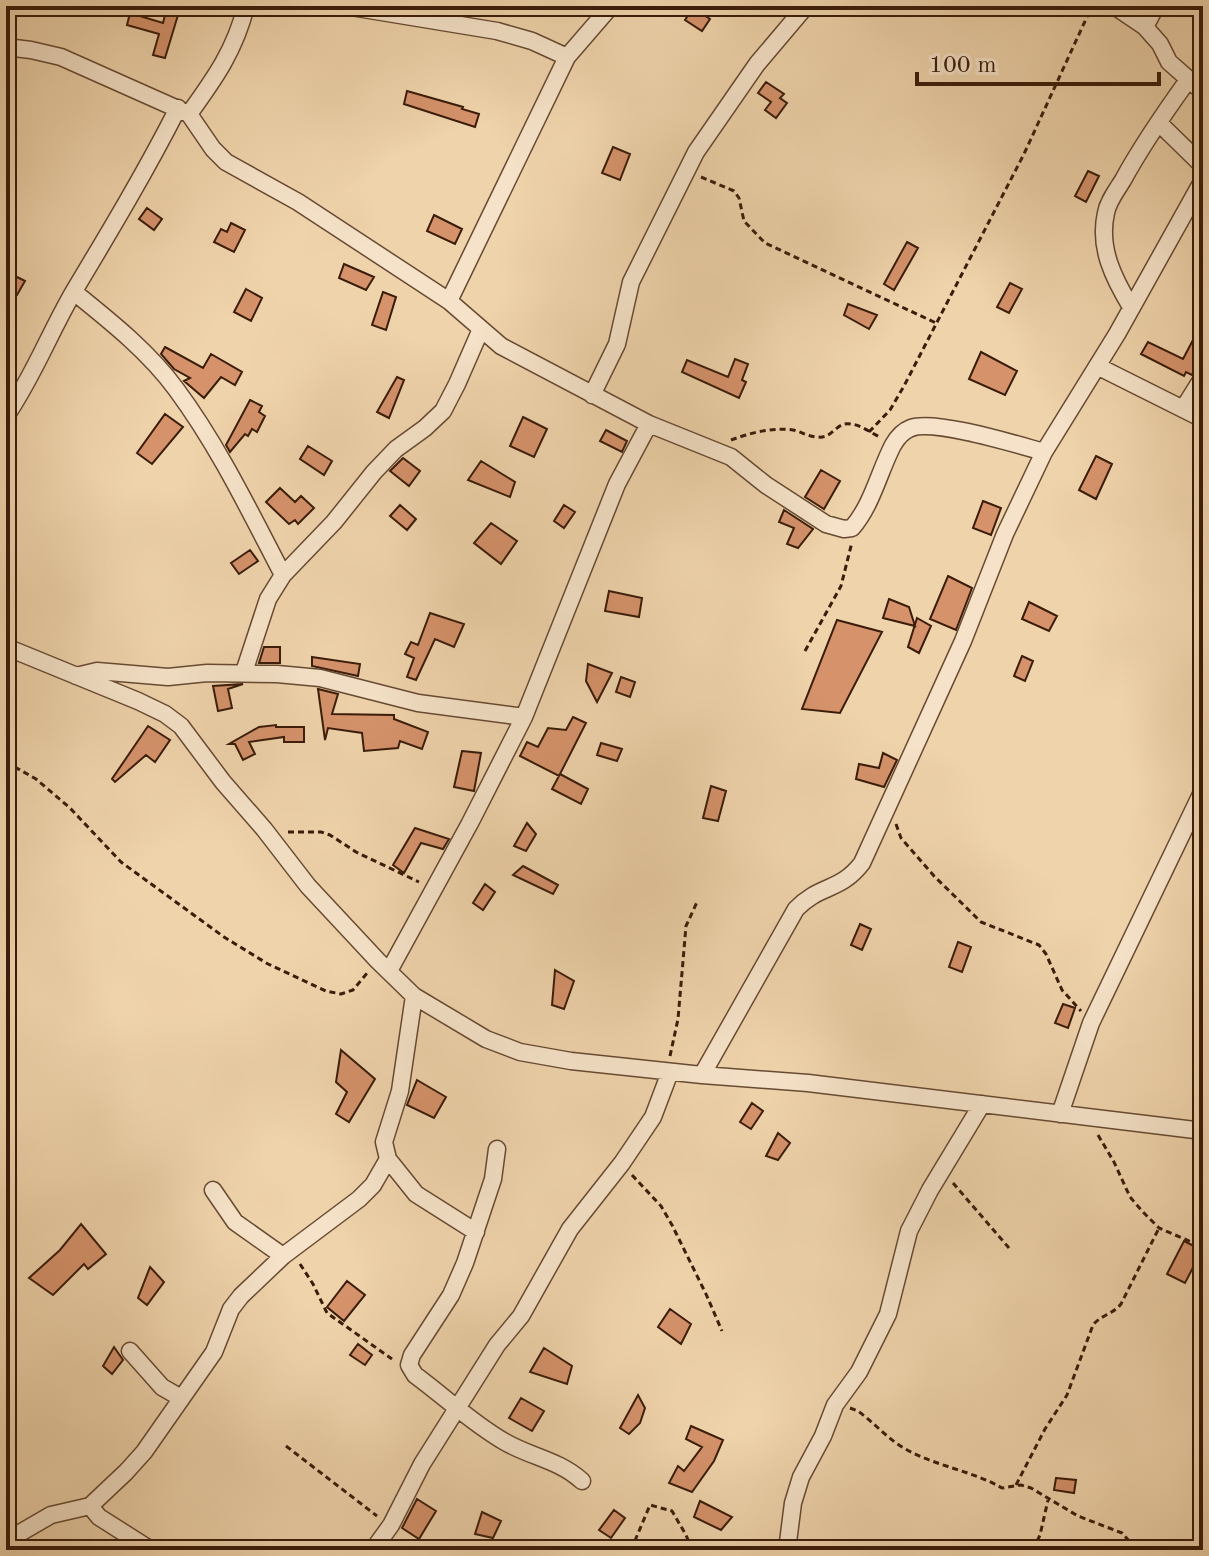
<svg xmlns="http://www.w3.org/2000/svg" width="1209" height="1556" viewBox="0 0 1209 1556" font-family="'Old Standard TT',serif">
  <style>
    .building { fill: #d5926b; stroke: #3a1c0a; stroke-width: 2 }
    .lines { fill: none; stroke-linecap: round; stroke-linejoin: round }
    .street-casing { stroke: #674a32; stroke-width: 19 }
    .path { stroke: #3a1c0a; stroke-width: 3; stroke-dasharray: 6 4; stroke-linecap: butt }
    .street { stroke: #f5e2c8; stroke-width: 16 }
  </style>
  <rect width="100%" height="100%" fill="#efd3ab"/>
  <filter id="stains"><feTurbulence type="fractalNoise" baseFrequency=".0025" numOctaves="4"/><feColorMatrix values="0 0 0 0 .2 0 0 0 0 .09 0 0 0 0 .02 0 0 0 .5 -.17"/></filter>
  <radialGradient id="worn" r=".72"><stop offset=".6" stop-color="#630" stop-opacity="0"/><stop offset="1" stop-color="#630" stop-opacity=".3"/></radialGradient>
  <path class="building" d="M693,8l17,11 -8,12 -17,-11z
    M166,11l12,4 -13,43 -12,-3 6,-21 -32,-9 3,-12 33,10z
    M766,82l18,12 -4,4 7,5 -11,15 -11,-8 6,-8 -13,-9z
    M407,91l56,16 -1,2 17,5 -4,13 -71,-23z
    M613,147l17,7 -10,26 -18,-7z
    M1088,171l11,5 -13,26 -11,-6z
    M147,208l15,11 -8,11 -15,-11z
    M434,215l28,14 -7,15 -28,-13z
    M231,223l14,7 -11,22 -20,-10 7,-13 6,3z
    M907,242l11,6 -24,42 -10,-6z
    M344,264l30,13 -8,13 -27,-12z
    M13,275l12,6 -8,14 -11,-5z
    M1010,283l12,6 -13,24 -12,-6z
    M246,289l16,9 -11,23 -17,-9z
    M383,292l13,5 -10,33 -14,-5z
    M848,304l29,11 -8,14 -25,-14z
    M1193,340l10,6v20l-6,2 -5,7 -6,-3 -2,4 -43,-22 7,-12 35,17z
    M165,347l38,21 8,-14 31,18 -7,13 -14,-8 -17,21 -20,-17 6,-3 -16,-9 -13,-15z
    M981,352l36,19 -12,24 -36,-16z
    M735,359l13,5 -6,16 4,2 -7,16 -57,-26 5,-12 41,17z
    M397,377l7,3 -15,38 -12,-6z
    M250,400l12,6 -3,6 6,4 -8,16 -5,-3 -4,7 -3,-2 -15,18 -4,-7z
    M165,414l18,13 -31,37 -15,-11z
    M523,417l24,12 -13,28 -24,-11z
    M606,430l21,11 -5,11 -22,-11z
    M308,446l24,15 -8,14 -24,-16z
    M1096,456l16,8 -16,35 -17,-9z
    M403,458l17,13 -11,15 -19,-15z
    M481,461l34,21 -5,15 -42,-17z
    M821,470l19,11 -16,28 -19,-12z
    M280,488l15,14 6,-6 13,12 -16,16 -3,-4 -6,4 -23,-22z
    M983,501l18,7 -10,27 -18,-7z
    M400,505l16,14 -9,11 -17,-14z
    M564,505l11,7 -11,16 -10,-7z
    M784,510l29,19 -15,19 -11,-4 7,-16 -15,-6z
    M491,523l26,18 -16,23 -27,-21z
    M250,550l8,11 -19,13 -8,-11z
    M948,576l24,12 -16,42 -26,-11z
    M609,591l33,7 -3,19 -34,-6z
    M889,599l20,8 6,19 -32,-8z
    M1029,602l28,14 -8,15 -27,-12z
    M430,613l34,11 -10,23 -19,-8 -19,41 -9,-3 7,-19 -9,-4 6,-12 7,3z
    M917,618l14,8 -12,27 -11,-6z
    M837,620l45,12 -42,81 -38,-4z
    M264,647h16v16h-21z
    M1022,656l11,5 -8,20 -11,-5z
    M312,657l48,7 -2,12 -46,-10z
    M588,664l24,9 -15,29 -11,-21z
    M621,677l14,5 -5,15 -14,-5z
    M243,684l-15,5 4,19 -14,3 -5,-25z
    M318,689l20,5 -6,20 62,1v4l34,13 -6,17 -22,-8 -2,7 -34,3 -2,-18 -34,-5 -3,12z
    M573,717l13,6 -27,53 -39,-20 7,-14 11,5 10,-19 18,2z
    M276,725v2h28v15h-20v-5l-35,5 6,12 -12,6 -8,-16h-6l30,-17z
    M148,726l22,14 -15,22 -9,-7 -31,27 -3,-3z
    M601,743l21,6 -5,12 -20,-6z
    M462,751l19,2 -7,38 -20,-4z
    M883,753l14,7 -13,27 -28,-8 3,-15 20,4z
    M560,774l28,15 -7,15 -29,-15z
    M711,786l15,5 -8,30 -15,-3z
    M527,823l9,11 -10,17 -12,-5z
    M415,828l34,11 -6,10 -22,-6 -17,30 -11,-8z
    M523,866l35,19 -5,9 -40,-19z
    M485,884l10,8 -12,18 -10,-7z
    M860,924l11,5 -9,21 -11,-5z
    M958,942l13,5 -9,25 -13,-5z
    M555,970l19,11 -10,28 -12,-4z
    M1063,1004l12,4 -7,20 -13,-5z
    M341,1050l34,29 -26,43 -13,-8 11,-22 -11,-10z
    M417,1080l29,17 -12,21 -27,-13z
    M752,1103l11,8 -12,18 -11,-7z
    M778,1133l12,10 -12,17 -12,-4z
    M81,1224l25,30 -18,15 -4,-5 -31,31 -24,-17 31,-28z
    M1184,1241l18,9 -17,33 -18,-9z
    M150,1267l14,15 -17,23 -9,-7z
    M347,1281l18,14 -21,26 -17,-14z
    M670,1309l21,15 -10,20 -23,-17z
    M358,1344l14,11 -7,10 -15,-10z
    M114,1347l9,13 -11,14 -9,-8z
    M544,1348l28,18 -5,18 -37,-12z
    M638,1395l7,13 -5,15 -11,11 -9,-6z
    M521,1398l23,13 -12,20 -23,-13z
    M691,1426l32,14 -9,21 -22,31 -23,-9 9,-17 6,5 18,-24 -16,-8z
    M1056,1478l20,2 -2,13 -20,-3z
    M417,1499l19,12 -17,28 -17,-11z
    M700,1501l32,16 -11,13 -27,-13z
    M614,1510l11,8 -14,20 -12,-8z
    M482,1512l19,9 -8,17 -18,-4z"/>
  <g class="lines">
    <g class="street-casing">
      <path id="street" d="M345,6l152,25 35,10 35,16
        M1114,6l31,21 15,17 9,18 34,30
        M1145,27l11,-21
        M6,47l25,3 30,7 128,57 24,35 13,13 72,40 151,99 52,45 148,78 82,33 35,28 60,39 18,5 8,-1c20,-23 27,-56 41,-83 4,-7 10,-14 18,-17 24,-9 107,17 133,24
        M189,114c26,-36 46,-64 57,-108
        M1159,123l44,43
        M74,292c36,29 75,60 102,97 43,58 74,123 107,186
        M449,301l118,-244 44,-51
        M1131,307c-17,-28 -33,-59 -25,-94 2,-12 11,-23 17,-33 19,-35 42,-68 65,-100
        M1097,366l106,53
        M592,395l25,-51 14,-62 65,-130 61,-88 49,-58
        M1183,409l20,-32
        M6,416c27,-39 44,-84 68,-125 36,-60 72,-120 104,-183
        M6,647l132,54 27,13 16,12 42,56 41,47 44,57 70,75 36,35 72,43 34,13 51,9 131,14 106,8 395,48
        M244,672l24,-73 15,-24 51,-53 40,-50 22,-23 29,-21 18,-17 14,-27 24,-55
        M76,676l21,-5 71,6 39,-4 70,1 43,4 98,25 106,14
        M389,971l81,-148 54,-106 93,-233 32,-60
        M414,996l-14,95 -16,51 4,17 28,35 60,38
        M702,1075l94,-166c24,-25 44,-17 66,-46l101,-222 42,-107 39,-82 73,-118 86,-154
        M1060,1114l31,-91 112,-233
        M497,1149l-4,30 -28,84 -14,32 -39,60 -3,10 6,10c30,22 58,49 90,67 26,15 54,18 77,39
        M213,1190l22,32 48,34
        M130,1351l32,36 19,11
        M90,1506l9,11 52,33
        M6,1541l45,-26 39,-9 36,-34 18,-20 70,-100 17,-43 10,-13 42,-40 76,-57 14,-14 15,-26
        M373,1550l18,-25 31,-61 75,-119 24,-29 49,-87 52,-66 31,-46 17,-45
        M787,1550l6,-47 8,-26 22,-41 12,-31 24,-33 29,-58 21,-83 21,-41 52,-86"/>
    </g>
    <path class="path" d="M701,177l33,14 5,7 5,23 21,22 171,80
      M869,432l21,-22 14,-24 120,-232 68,-148
      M731,440c19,-7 41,-13 62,-10 9,2 16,7 25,7 15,2 18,-16 33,-13 10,1 20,9 29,13
      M805,651l36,-65 11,-44
      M6,762l30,17 34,29 51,54 103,75 44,27 58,27 15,3 12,-4 15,-18
      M896,824l5,14 33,38 47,46 58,23 7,9 16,36 19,21
      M288,832h33l9,3 26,17 63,30
      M670,1056l8,-37 8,-93 12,-26
      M1098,1135l16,27 16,35 13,15 16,16 44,19
      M632,1175l29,31 11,19 34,69 16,37
      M953,1183l56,65
      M300,1264l13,20 14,29 65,46
      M850,1408l8,3c15,11 28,26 44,36 31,19 69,23 100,41l19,-3 10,3 47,28 44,17 15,17
      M286,1446l91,70
      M1016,1485l29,-56 22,-34 26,-70c8,-10 20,-11 28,-21l38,-76
      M631,1550l19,-45 22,6 14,24 6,15
      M1033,1550l7,-15 8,-35"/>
    <use href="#street" class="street"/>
  </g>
  <rect width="1209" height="1556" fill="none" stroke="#efd3ab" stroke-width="32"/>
  <rect x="8" y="8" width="1193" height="1540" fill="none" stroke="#3a1c0a" stroke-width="4"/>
  <rect x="16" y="16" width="1177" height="1524" fill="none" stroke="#3a1c0a" stroke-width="2"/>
  <path d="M917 72v12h242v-12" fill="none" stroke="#3a1c0a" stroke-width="4"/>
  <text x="929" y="72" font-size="24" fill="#3a1c0a" stroke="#f5e2c8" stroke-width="6" paint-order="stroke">100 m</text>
  <rect width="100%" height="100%" filter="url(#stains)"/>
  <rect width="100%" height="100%" fill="url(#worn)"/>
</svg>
